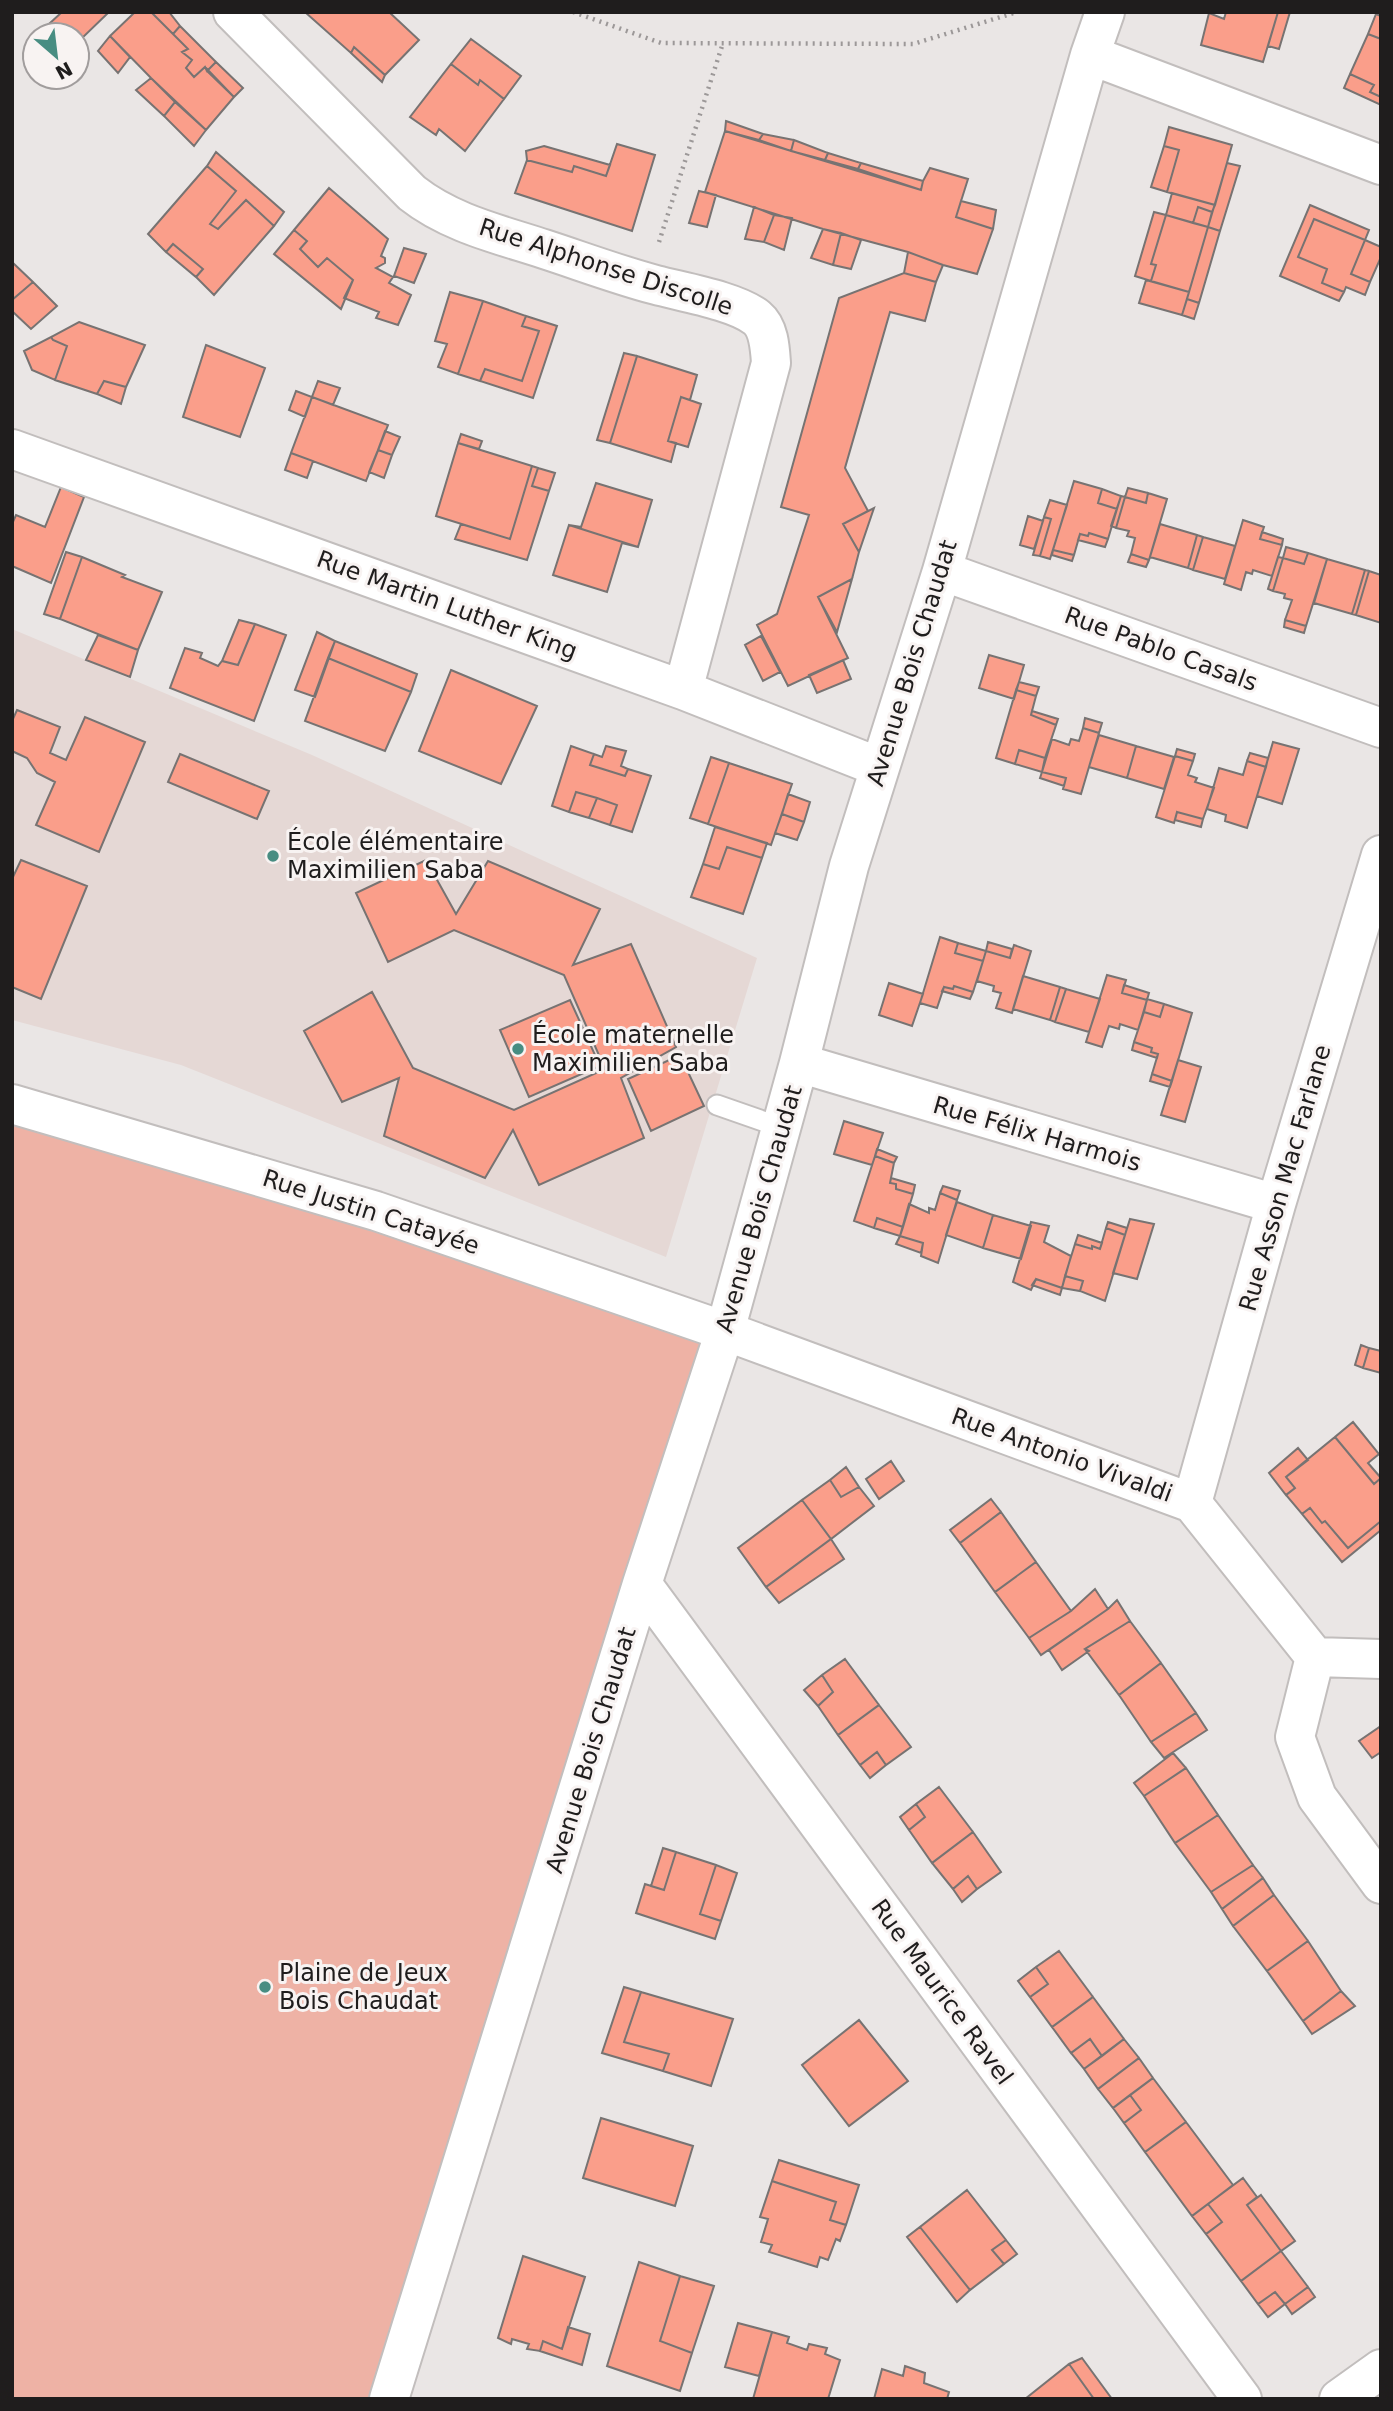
<svg xmlns="http://www.w3.org/2000/svg" width="1393" height="2411" viewBox="0 0 1393 2411" font-family="'DejaVu Sans',sans-serif">
  <style>
    .built { fill: #e5d8d5 }
    .green { fill: #eeb2a5 }
    .building { fill: #fa9e8a; stroke: #777372; stroke-width: 2 }
    .lines { fill: none; stroke-linecap: round; stroke-linejoin: round }
    .lane-casing { stroke: #c2bebd; stroke-width: 23 }
    .street-casing { stroke: #c2bebd; stroke-width: 42 }
    .path { stroke: #9c9898; stroke-width: 4.5; stroke-dasharray: 2 5; stroke-linecap: butt }
    .lane { stroke: #fff; stroke-width: 19 }
    .street { stroke: #fff; stroke-width: 38 }
    .poi-dot { fill: #488d82; stroke: #f8f3f2; stroke-width: 2.5 }
    .labels { text-anchor: middle; stroke-width: 6; stroke-linejoin: round; paint-order: stroke }
    .street-label { font-size: 24px; fill: #1f1d1d; stroke: #f8f3f2 }
    .poi-label { font-size: 24px; fill: #1f1d1d; stroke: #f8f3f2; text-anchor: start }
  </style>
  <rect width="100%" height="100%" fill="#eae6e5"/>
  <path class="built" d="M12,629l300,126 445,203 -91,299 -485,-192 -169,-45z"/>
  <path class="green" d="M12,1104l713,227 -336,1068h-377z"/>
  <path class="building" d="M62,12h47l-32,31v-8h-40z
    M135,12h16l37,37 -6,3 10,8 -6,8 8,9 11,-10 29,30 -28,33 -55,-52 -41,-42z
    M151,12h18l11,14 -7,8z
    M389,12l30,28 -34,35 -31,-28 -3,6 -45,-40z
    M1226,12h52l-15,50 -62,-17 8,-32 15,6z
    M1278,12h12l-11,37 -11,-3z
    M1376,14l5,2v23l-13,-5z
    M180,26l36,36 -9,9 -2,-4 -11,10 -8,-9 6,-8 -10,-8 6,-3 -15,-15z
    M1368,34l13,5v58l-11,-5 4,-7 -24,-11z
    M110,36l20,21 -12,16 -20,-22z
    M471,39l50,37 -17,23 -24,-19 -2,5 -27,-21z
    M354,47l31,28 -3,7 -31,-29z
    M216,62l27,26 -9,9 -27,-26z
    M451,64l27,21 2,-5 24,19 -39,52 -26,-22 -3,6 -26,-18z
    M1350,74l24,11 -4,7 11,5v8l-37,-17z
    M151,78l24,24 -11,14 -28,-26z
    M175,102l31,28 -12,16 -30,-30z
    M726,121l37,13 -4,6 -34,-9z
    M1169,127l63,18 -17,60 -48,-13 12,-42 -15,-4z
    M725,131l196,59 2,-9 7,-13 38,11 -12,38 37,12 -16,45 -34,-9 -35,-13 -85,-23 -118,-37z
    M763,134l31,6 -3,11 -32,-11z
    M794,140l34,13 -3,7 -34,-9z
    M617,144l38,11 -23,76 -117,-38 12,-33 45,12 2,-6 32,10z
    M544,146l66,19 -4,11 -32,-10 -2,6 -45,-12 -1,-9z
    M1164,146l15,4 -12,42 -16,-5z
    M216,152l68,60 -10,14 -28,-26 -28,29 -8,-5 26,-33 -29,-25z
    M828,153l33,10 -3,6 -33,-9z
    M861,163l62,18 -2,9 -63,-21z
    M1227,163l13,3 -20,65 -12,-4z
    M207,166l29,25 -26,33 8,5 28,-29 28,26 -60,69 -18,-18 7,-8 -30,-25 -7,8 -18,-18z
    M329,188l59,51 -7,17 4,2v5l-9,5 17,9 -4,6 22,12 -13,30 -22,-7 3,-6 -35,-14 9,-18 -26,-22 -9,9 -18,-18 7,-8 -13,-11z
    M699,191l17,4 -9,32 -18,-4z
    M1172,193l43,12 -3,7 -14,-5 -5,16 -27,-8z
    M961,201l35,9 -3,19 -37,-12z
    M1310,205l59,25 -4,10 -51,-21 -16,38 29,12 -5,14 22,9 -5,9 -59,-25z
    M754,207l20,8 -10,27 -19,-3z
    M1198,207l14,5 -4,15 -15,-4z
    M1154,212l12,3 -15,49 5,1 -5,16 -16,-5z
    M774,215l18,3 -8,32 -20,-8z
    M1166,215l42,12 -19,65 -38,-11 5,-16 -5,-1z
    M1314,219l51,21 -14,34 19,8 -5,13 -19,-8 -2,5 -22,-9 5,-14 -29,-12z
    M1208,227l12,4 -21,72 -12,-4z
    M823,229l18,4 -8,32 -22,-7z
    M294,230l13,11 -7,8 18,18 9,-9 26,22 -12,29 -67,-55z
    M841,233l20,7 -10,29 -18,-4z
    M1365,240l16,7v10l-11,25 -19,-8z
    M173,244l30,25 -7,8 -30,-25z
    M404,248l22,6 -12,29 -20,-7z
    M908,252l35,13 -7,17 -32,-9z
    M12,262l21,20 -21,18z
    M904,273l32,9 -11,39 -35,-9 -45,156 23,43 -25,13 16,28 -7,27 -34,18 30,61 -60,28 -31,-61 20,-11 32,-99 -28,-8 58,-209z
    M1146,280l43,12 -7,23 -43,-12z
    M33,282l24,24 -26,23 -19,-18v-11z
    M450,292l33,9 -25,73 -20,-7 9,-23 -12,-3z
    M1187,299l12,4 -5,16 -12,-4z
    M483,301l43,15 -4,10 17,5 -17,50 -37,-12 -5,12 -22,-7z
    M526,316l31,10 -24,72 -53,-17 5,-12 37,12 17,-50 -17,-5z
    M79,322l66,23 -19,42 -22,-6 -7,13 -42,-14 12,-34 -14,-6 -2,-3z
    M51,337l2,3 14,6 -12,34 -23,-10 -8,-19z
    M206,345l59,23 -25,69 -57,-20z
    M624,353l13,3 -27,87 -13,-3z
    M637,356l60,19 -7,25 -9,-3 -13,44 8,2 -5,19 -61,-19z
    M104,381l22,6 -5,17 -24,-10z
    M318,381l22,7 -7,17 -21,-8z
    M296,391l16,6 -7,20 -16,-7z
    M312,397l76,28 -22,56 -75,-28z
    M681,397l20,7 -13,43 -20,-6z
    M385,431l15,6 -8,18 -14,-5z
    M461,434l21,7 -3,8 -21,-6z
    M458,443l74,23 -22,73 -74,-23z
    M378,450l14,5 -8,23 -15,-6z
    M291,453l22,8 -6,17 -22,-8z
    M532,466l6,2 -6,18 17,5 -22,69 -72,-21 6,-15 49,15z
    M538,468l17,5 -6,18 -17,-5z
    M1074,481l28,8 -4,14 19,6 -9,30 -19,-6 -1,3 -8,-2 -6,21 -21,-5z
    M596,483l56,17 -14,47 -69,-22 12,2z
    M61,487l23,10 -33,86 -39,-17v-42l4,-9 29,12z
    M1128,488l20,5 -2,10 -21,-6z
    M1102,489l19,7 -4,13 -19,-6z
    M1148,493l19,6 -18,61 -18,-6 4,-16 -8,-2 2,-5 -13,-3 9,-31 21,6z
    M1121,496l4,1 -9,31 -5,-2z
    M1050,500l17,5 -17,54 -10,-3 11,-37 -7,-2z
    M874,508l-15,44 -16,-28z
    M1028,516l15,5 -9,28 -14,-4z
    M1044,517l7,2 -11,37 -7,-1z
    M1243,520l21,7 -4,12 22,6 -10,31 -19,-6 -1,4 -6,-2 -5,18 -17,-6z
    M1160,524l37,11 -9,33 -38,-11z
    M569,525l69,22 -16,-4 -15,49 -54,-17z
    M1262,532l21,7 -1,6 -22,-6z
    M1089,533l19,6 -3,8 -27,-7 2,-6 8,2z
    M1197,535l6,2 -10,33 -5,-2z
    M1203,537l32,9 -10,33 -32,-9z
    M1286,547l22,6 -4,11 -21,-6z
    M1053,550l21,5 -2,6 -20,-6z
    M66,552l16,5 -22,62 -16,-5z
    M1308,553l19,6 -21,67 -21,-6 7,-20 -8,-2 1,-4 -12,-3 10,-33 21,6z
    M1131,554l18,6 -3,7 -18,-5z
    M82,557l43,18 -3,2 40,15 -24,58 -78,-31z
    M1278,557l5,1 -10,33 -5,-2z
    M1327,559l38,11 -13,44 -38,-11z
    M1365,570l4,1 -13,44 -4,-1z
    M1369,571l12,4v48l-25,-8z
    M852,579l-15,53 -19,-35z
    M239,620l16,4 -17,41 -16,-4z
    M1285,620l21,6 -2,7 -20,-6z
    M255,624l31,11 -32,86 -84,-33 15,-40 17,5 -2,5 18,8 4,-5 16,4z
    M317,632l18,9 -20,56 -20,-7z
    M98,635l40,15 -8,27 -44,-17z
    M761,636l19,36 -17,9 -18,-36z
    M335,641l82,33 -6,18 -83,-34z
    M989,655l35,10 -10,34 -35,-11z
    M328,658l83,34 -26,59 -80,-30z
    M843,660l8,19 -34,14 -8,-18z
    M451,670l86,36 -36,78 -82,-33z
    M1019,682l20,5 -3,9 -20,-6z
    M1016,690l20,6 -5,19 25,10 -11,33 -26,-8 -4,14 -19,-6z
    M17,710l43,17 -10,26 16,7 19,-43 60,25 -46,110 -63,-27 19,-43 -18,-9 -10,-15 -15,-7v-30z
    M1032,711l26,8 -2,6 -25,-10z
    M1085,718l17,5 -3,10 -16,-5z
    M1083,728l16,5 -18,61 -18,-5 3,-11 -24,-6 10,-33 17,6 2,-6 8,2z
    M1099,735l37,11 -9,32 -38,-11z
    M1273,742l26,7 -17,55 -25,-8z
    M571,746l23,8 -4,11 35,11 3,-7 23,7 -19,56 -22,-7 7,-20 -20,-7 -21,-6 -7,20 -17,-6z
    M606,746l20,5 -5,15 7,3 -3,7 -35,-11 4,-11 8,3z
    M1136,746l38,11 -10,32 -37,-11z
    M1177,749l18,5 -2,7 -18,-5z
    M1019,750l26,8 -3,14 -27,-8z
    M1250,753l18,5 -2,9 -19,-6z
    M180,754l89,37 -12,28 -89,-37z
    M1175,756l18,5 -5,14 9,3 -2,4 19,6 -11,31 -26,-7 -3,11 -18,-6z
    M711,757l18,6 -21,61 -18,-6z
    M1247,761l19,6 -19,61 -22,-7 1,-6 -19,-6 12,-41 24,7z
    M729,763l63,21 -21,61 -63,-21z
    M1042,772l24,6 -2,8 -24,-8z
    M576,792l21,6 -8,20 -20,-6z
    M788,794l22,8 -6,20 -22,-8z
    M597,798l20,7 -7,20 -21,-7z
    M1177,812l26,7 -2,8 -26,-7z
    M782,814l22,8 -7,18 -22,-7z
    M715,827l52,16 -5,15 -35,-11 -8,22 -16,-5z
    M727,847l35,11 -19,56 -52,-17 12,-33 16,5z
    M21,860l66,26 -46,113 -29,-12v-108z
    M426,860l30,54 32,-53 112,48 -27,56 58,-21 45,103 -55,31 23,60 -105,47 -26,-55 -28,48 -101,-42 15,-58 -57,24 -38,-71 68,-39 41,76 101,42 91,-41 -41,-94 -110,-45 -66,32 -32,-69z
    M940,937l18,6 -3,10 28,8 -10,31 -19,-6 -1,3 -9,-2 -7,21 -17,-5z
    M988,942l24,7 -2,9 -24,-7z
    M958,943l28,8 -3,10 -28,-8z
    M1014,945l17,6 -19,62 -16,-5 5,-15 -8,-2 1,-5 -17,-5 9,-30 24,7z
    M1107,975l19,5 -4,13 25,7 -9,30 -18,-6 -1,5 -10,-3 -7,21 -16,-5z
    M1023,976l37,11 -10,33 -37,-11z
    M889,983l34,11 -11,32 -33,-11z
    M1124,985l25,8 -2,7 -25,-7z
    M954,986l19,6 -3,7 -28,-8 2,-4 9,2z
    M1060,987l6,2 -11,33 -5,-2z
    M1066,989l34,10 -11,33 -34,-10z
    M1147,999l17,5 -4,13 -16,-5z
    M570,1000l30,66 -71,31 -29,-67z
    M1164,1004l28,9 -20,68 -20,-7 6,-20 -7,-2 1,-4 -18,-6 10,-30 16,5z
    M1134,1042l18,6 -1,4 7,2 -1,4 -25,-8z
    M680,1055l24,51 -53,25 -23,-52z
    M1178,1060l23,7 -16,55 -24,-7z
    M1152,1074l20,7 -2,6 -20,-6z
    M844,1121l39,12 -11,32 -38,-11z
    M877,1149l20,8 -3,6 -19,-7z
    M875,1156l19,7 -4,20 6,1v5l17,5 -10,33 -26,-9 -3,10 -20,-7z
    M891,1178l24,7 -2,9 -17,-5v-5l-6,-1z
    M943,1186l17,5 -3,9 -17,-7z
    M940,1193l17,7 -19,63 -17,-7 2,-13 -23,-7 9,-32 20,9v-5l6,2z
    M957,1202l36,13 -10,33 -37,-13z
    M993,1215l38,11 -10,33 -38,-11z
    M877,1218l26,9 -3,9 -26,-8z
    M1130,1219l24,5 -17,55 -24,-6z
    M1031,1222l18,4 -5,16 27,14 -9,32 -26,-9 -5,11 -18,-8z
    M1108,1222l19,6 -2,7 -19,-7z
    M1106,1228l19,7 -20,66 -25,-10 3,-10 -18,-5 10,-32 17,5v-3l8,3z
    M1078,1235l24,8 -2,6 -8,-3v3l-17,-5z
    M900,1236l23,7 -2,10 -25,-9z
    M1065,1276l18,5 -3,10 -18,-3z
    M1036,1279l26,9 -2,7 -28,-10z
    M1361,1345l8,3 -6,20 -8,-3z
    M1369,1348l12,3v22l-18,-5z
    M1353,1422l26,32 -11,9 13,15 -7,6 -39,-47z
    M1335,1437l39,47 7,-6v43l-33,27 -23,-27 -3,2 -12,-15 -8,6 -16,-19 9,-7 -9,-11z
    M1298,1448l10,12 -22,17 9,11 -9,7 -17,-22z
    M891,1461l13,20 -25,18 -13,-20z
    M846,1467l13,20 -18,10 -11,-17z
    M830,1480l11,17 18,-10 15,19 -43,33 -29,-39z
    M991,1499l10,13 -41,31 -10,-13z
    M802,1500l29,39 -65,48 -28,-39z
    M1310,1508l12,15 3,-2 23,27 33,-27v9l-39,32 -40,-48z
    M1001,1512l35,50 -41,30 -35,-49z
    M831,1539l13,20 -65,44 -13,-16z
    M1036,1562l35,49 -42,27 -34,-46z
    M1095,1589l13,20 -67,46 -12,-17 42,-27z
    M1117,1600l13,21 -45,28 4,2 -27,19 -13,-20 59,-41z
    M1130,1621l31,42 -42,32 -34,-46z
    M845,1659l34,46 -41,30 -20,-29 15,-14 -11,-17z
    M1161,1663l35,50 -45,29 -32,-47z
    M822,1675l11,17 -15,14 -14,-16z
    M879,1705l32,42 -25,18 -9,-13 -17,13 -22,-30z
    M1196,1713l11,17 -43,28 -13,-16z
    M1381,1726v26l-9,6 -13,-17z
    M877,1752l9,13 -16,13 -10,-13z
    M1173,1753l13,15 -42,28 -10,-13z
    M1186,1768l32,47 -43,28 -31,-47z
    M939,1787l34,45 -41,31 -23,-33 16,-13 -9,-13z
    M916,1804l9,13 -16,13 -9,-13z
    M1218,1815l35,50 -42,27 -36,-49z
    M973,1832l28,40 -24,17 -9,-13 -15,13 -21,-26z
    M663,1848l13,4 -12,38 -13,-4z
    M676,1852l40,13 -16,49 21,7 -6,18 -79,-26 9,-29 19,6z
    M716,1865l21,8 -16,48 -21,-7z
    M1253,1865l10,13 -41,31 -11,-17z
    M968,1876l9,13 -15,13 -9,-13z
    M1263,1878l11,17 -41,31 -11,-17z
    M1274,1895l34,46 -41,30 -34,-45z
    M1308,1941l33,50 -38,30 -36,-50z
    M1059,1951l34,46 -41,30 -22,-30 18,-13 -12,-17z
    M1036,1967l12,17 -18,13 -12,-16z
    M624,1987l17,5 -17,50 45,12 -6,17 -61,-18z
    M1341,1991l14,15 -43,28 -9,-13z
    M641,1992l92,27 -22,67 -48,-15 6,-17 -45,-12z
    M1093,1997l31,42 -22,17 -12,-17 -19,14 -19,-26z
    M859,2020l49,61 -59,45 -47,-61z
    M1090,2039l12,17 -18,13 -13,-16z
    M1124,2039l15,19 -41,31 -14,-20z
    M1139,2058l14,20 -40,30 -15,-19z
    M1153,2078l33,44 -41,30 -21,-29 17,-13 -11,-15z
    M1130,2095l11,15 -17,13 -11,-15z
    M601,2118l92,28 -18,60 -92,-28z
    M1186,2122l47,63 -41,31 -47,-64z
    M779,2160l80,25 -13,40 -16,-5 6,-18 -64,-21z
    M1243,2178l14,19 -10,8 34,46 -40,30 -35,-47 16,-12 -14,-18z
    M772,2181l64,21 -6,18 16,5 -6,16 -4,-2 -8,21 -8,-3 -3,10 -48,-15 3,-7 -11,-3 7,-23 -8,-2z
    M967,2190l39,50 -14,10 12,14 -34,26 -50,-63z
    M1261,2195l34,46 -14,10 -34,-46z
    M1208,2204l14,18 -16,12 -14,-18z
    M920,2227l50,63 -13,12 -50,-65z
    M1006,2240l11,14 -13,10 -12,-14z
    M1281,2251l27,36 -23,17 -10,-12 -17,12 -17,-23z
    M523,2256l62,21 -23,72 -19,-8 -3,10 -13,-2 2,-5 -17,-5 -1,5 -13,-6z
    M639,2262l41,14 -20,65 32,12 -12,38 -73,-25z
    M680,2276l34,10 -22,67 -32,-12z
    M1308,2287l7,10 -23,17 -7,-10z
    M1275,2292l10,12 -17,13 -10,-13z
    M738,2323l34,9 -13,44 -34,-9z
    M568,2327l22,7 -8,31 -42,-14 3,-10 19,8z
    M772,2332l17,5 -2,6 20,7 2,-6 18,4 -2,6 15,6 -12,39h-75z
    M1082,2358l30,41h-18l-25,-35z
    M1069,2364l25,35h-69z
    M905,2366l20,7 -1,10 25,9 -2,7h-73l8,-30 21,7z"/>
  <g class="lines">
    <g class="lane-casing">
      <path id="lane" d="M717,1105l63,22"/>
    </g>
    <g class="street-casing">
      <path id="street" d="M233,12l179,181c38,30 86,41 132,56 37,12 74,26 112,36 26,7 80,16 101,33 12,10 13,30 14,45l-88,327
        M1090,55l291,110
        M12,449l671,241 196,77
        M942,571l439,157
        M799,1063l477,141
        M12,1104l364,107 349,120 467,172 123,154 66,2
        M1192,1503l84,-299 105,-349
        M642,1584l600,815
        M1315,1657l-20,80 22,60 64,87
        M389,2399l253,-815 83,-253 74,-268 50,-197 93,-295 148,-516 15,-43
        M1339,2399l42,-30"/>
    </g>
    <path class="path" d="M573,12l88,31 252,1 104,-32
      M659,242l64,-199"/>
    <use href="#lane" class="lane"/>
    <use href="#street" class="street"/>
  </g>
  <g class="poi-dot">
    <circle cx="273" cy="856" r="7"/>
    <circle cx="518" cy="1049" r="7"/>
    <circle cx="265" cy="1987" r="7"/>
  </g>
  <g class="labels">
    <g class="street-label">
      <text transform="translate(606 267) rotate(18)" y="8">Rue Alphonse Discolle</text>
      <text transform="translate(447 605) rotate(20)" y="8">Rue Martin Luther King</text>
      <text transform="translate(1161 649) rotate(20)" y="8">Rue Pablo Casals</text>
      <text transform="translate(912 663) rotate(-73)" y="8">Avenue Bois Chaudat</text>
      <text transform="translate(1037 1134) rotate(16)" y="8">Rue Félix Harmois</text>
      <text transform="translate(1285 1178) rotate(-74)" y="8">Rue Asson Mac Farlane</text>
      <text transform="translate(759 1209) rotate(-74)" y="8">Avenue Bois Chaudat</text>
      <text transform="translate(371 1212) rotate(18)" y="8">Rue Justin Catayée</text>
      <text transform="translate(1062 1455) rotate(20)" y="8">Rue Antonio Vivaldi</text>
      <text transform="translate(591 1750) rotate(-73)" y="8">Avenue Bois Chaudat</text>
      <text transform="translate(942 1992) rotate(54)" y="8">Rue Maurice Ravel</text>
    </g>
    <g class="poi-label">
      <text x="287" y="850">École élémentaire<tspan x="287" dy="28">Maximilien Saba</tspan></text>
      <text x="532" y="1043">École maternelle<tspan x="532" dy="28">Maximilien Saba</tspan></text>
      <text x="279" y="1981">Plaine de Jeux<tspan x="279" dy="28">Bois Chaudat</tspan></text>
    </g>
  </g>
  <rect width="1393" height="2411" fill="none" stroke="#1f1d1d" stroke-width="28"/>
  <g transform="translate(56 56) rotate(152)"><circle r="33" fill="#f8f3f2" stroke="#a19d9d" stroke-width="2"/>
  <path d="M0-5L12 26L0 18L-12 26Z" fill="#488d82"/>
  <text y="-10" font-size="19" font-weight="bold" text-anchor="middle" fill="#1f1d1d">N</text>
  </g>
</svg>
